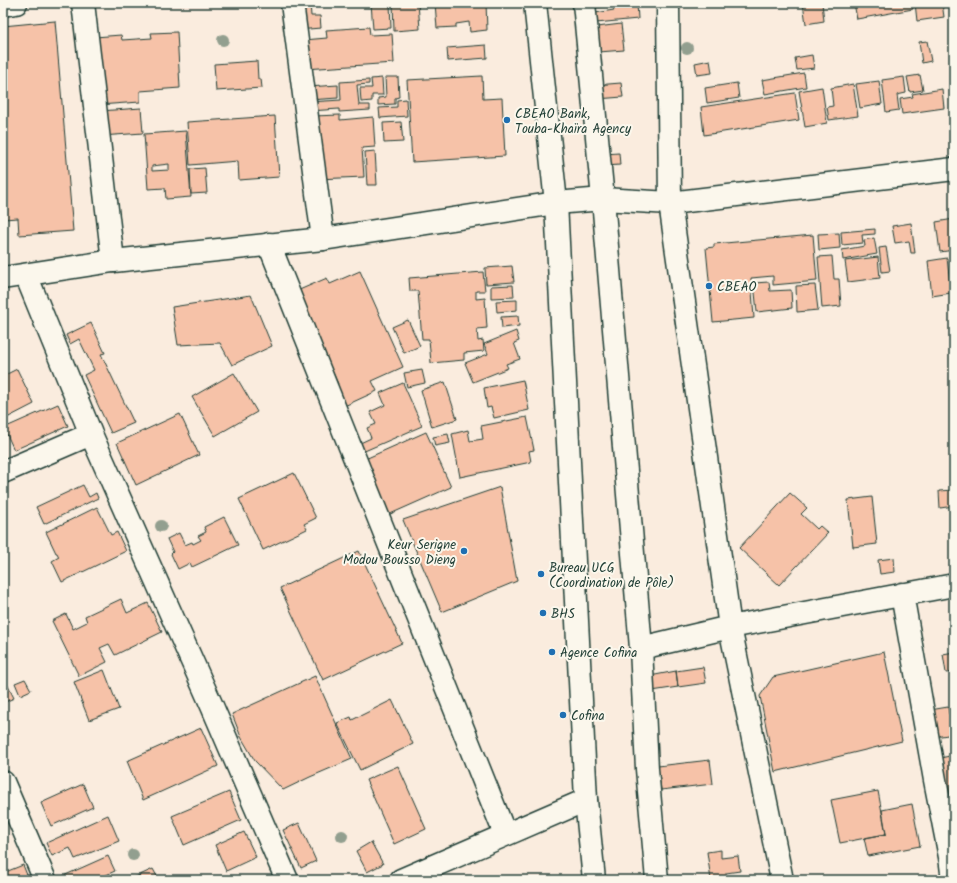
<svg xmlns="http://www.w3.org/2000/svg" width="957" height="883" viewBox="0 0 957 883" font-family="Kalam,sans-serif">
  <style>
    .building { fill: #f6c2a8; stroke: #1f3d34; fill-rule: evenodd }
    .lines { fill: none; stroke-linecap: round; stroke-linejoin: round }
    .minor-casing { stroke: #1f3d34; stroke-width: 25 }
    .tertiary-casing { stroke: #1f3d34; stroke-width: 25 }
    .primary-casing { stroke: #1f3d34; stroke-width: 25 }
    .minor { stroke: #fbf7ec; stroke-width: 22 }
    .tertiary { stroke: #fbf7ec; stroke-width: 22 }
    .primary { stroke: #fbf7ec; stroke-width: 22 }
    .tree { fill: #929f8f }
    .poi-dot { fill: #1f6fb2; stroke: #fbf7ec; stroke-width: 1.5 }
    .labels { text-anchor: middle; stroke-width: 4; stroke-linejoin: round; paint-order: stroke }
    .poi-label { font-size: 13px; fill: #1f3d34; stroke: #fbf7ec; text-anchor: start }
  </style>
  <rect width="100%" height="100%" fill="#faecde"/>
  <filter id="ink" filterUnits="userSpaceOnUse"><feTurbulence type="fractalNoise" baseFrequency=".025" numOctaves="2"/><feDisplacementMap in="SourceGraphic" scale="8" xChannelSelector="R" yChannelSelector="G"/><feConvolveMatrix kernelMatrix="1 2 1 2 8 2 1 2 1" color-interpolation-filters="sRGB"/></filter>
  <g filter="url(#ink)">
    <path class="building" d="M295,3h15l1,13h9l1,12 -24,2z
      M371,3h19l1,25 -18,1z
      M393,3h25l2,26 -26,2z
      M435,3h51l1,27 -17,2 -1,-10 -13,2v3l-19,1z
      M591,3h19v3l-18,2z
      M613,3h24l1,16 -42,4 -1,-10 19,-3z
      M803,3h19l2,18 -18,3z
      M854,3h58l1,6 -56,10z
      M915,3h27l2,14 -27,4z
      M55,21l18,210 -54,4 -1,-17 -15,1v-193z
      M621,24l3,26 -25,2 -2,-25z
      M369,27l1,8 22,-1 2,29 -89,6 -1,-29 23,-2 -1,-8z
      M177,32l3,56 -40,3v11l-41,3 -4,-68 26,-2 1,5 30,-2 -1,-5z
      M927,41l4,20 -9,2 -3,-21z
      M486,45l1,13 -39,3 -1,-13z
      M812,55l2,13 -17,2 -2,-12z
      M710,60l2,13 -15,2 -2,-12z
      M257,61l1,18h3l1,9 -46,3 -2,-27z
      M804,73l2,14 -41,7 -3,-14z
      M920,75l3,15 -13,2 -3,-15z
      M482,76l1,23 19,-1 3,58 -93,6 -5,-82z
      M385,77h13l1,20 -4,1v6l-17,1v-7l8,-1z
      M904,77l2,16 -9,2 2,15 -13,2 -4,-32z
      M382,78l1,17h-11v6l-11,1 -1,-14h12l-1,-9z
      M369,80v4l-12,1 2,20h11v5l-31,2v-3l-29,2v-9l31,-2 -1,-18z
      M879,81l3,23 -22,4 -4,-24z
      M621,83l2,14 -26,2 -1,-14z
      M737,83l2,15 -32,5 -2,-15z
      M853,84l5,32 -29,4 -2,-13 6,-1 -2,-18z
      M338,85v13l-29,2 -1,-13z
      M822,87l5,36 -22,4 -6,-36z
      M942,89l2,19 -42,6 -2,-15 13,-2 -1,-3z
      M795,93l4,27 -95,15 -3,-28z
      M406,99l1,17 -27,2 -1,-10 18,-1v-7z
      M141,108l2,25 -42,3 -1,-25z
      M340,115v5l33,-3 2,30 -13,1 2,29 -47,2 -4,-63z
      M275,116l4,61 -40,3 -1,-19 -48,4 -3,-43z
      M401,122l2,20 -19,1 -1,-20z
      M186,131l5,66 -25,2 -1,-11 -17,1 -4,-55zM169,164v6l-17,1v-5z
      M375,151l2,34h-10l-2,-33z
      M619,153l1,12 -15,1 -1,-12z
      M205,168l2,25 -16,1 -1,-25z
      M954,219v31l-14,2 -4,-30z
      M911,223l4,30h-4l-2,-12 -14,2 -3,-17z
      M875,229v5l-13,1 1,8 -21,2 -1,-13z
      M839,233l1,15 -21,2 -1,-16z
      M813,235l4,46 -44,4v-9l-22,2 3,40 -41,4 -7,-74 8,-1v-3z
      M874,238l3,16 -34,6 -1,-10 23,-4 -1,-6z
      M886,247l4,24 -8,1 -3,-24z
      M832,256l2,23h5l2,27 -19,2 -4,-51z
      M878,257l2,21 -32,4 -3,-21z
      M947,258l4,35 -19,3 -4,-35z
      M512,266l2,16 -28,2 -1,-16z
      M360,271l43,96 -31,14 5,10 -37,17 -9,-21 7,-3 -41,-93 30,-13 3,6z
      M483,272l2,19h-9v8l9,-1 2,30 -10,1 1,12 5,-1 1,11 -20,2v7l-33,3 -2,-24h-7l-4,-48h-8l-1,-13z
      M769,282l1,9 21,-1 1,18 -35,4 -3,-29z
      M513,285l1,12 -23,1v-12z
      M815,285l3,25 -21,2 -1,-26z
      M251,295l21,51 -40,19 -12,-22 -42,2 -6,-38z
      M517,300v10l-20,2 -1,-11z
      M518,316l1,10 -17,2 -1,-11z
      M408,320l12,26 -16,7 -12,-26z
      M91,323l14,30 -4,1 33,69 -23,10 -27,-58 10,-5 -15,-31 -9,5 -4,-9z
      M516,331l3,10 -5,2 6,16 -14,5 2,4 -35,14 -8,-19 23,-9 -4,-10z
      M17,369l17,35 -31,16v-44z
      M422,370l3,13 -18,4 -3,-14z
      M234,373l23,39 -42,24 -23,-39z
      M523,380l6,30 -35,8 -3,-11 -4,1 -3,-20z
      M445,382l12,37 -25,8 -11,-37z
      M403,383l19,43 -62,27 -4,-8 15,-7 -4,-10 9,-4 -6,-12 15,-7 -5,-12z
      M58,404l10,22 -54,24 -10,-22z
      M180,414l19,41 -63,30 -19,-42z
      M527,417l7,33 -5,1 2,11 -71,15 -8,-43 16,-4 2,11 13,-2 -2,-13z
      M426,432l25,55 -63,28 -25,-55z
      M448,434l2,9 -15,3 -2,-9z
      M294,473l22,45 -12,6 3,5 -44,21 -24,-51z
      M83,485l6,12 7,-4 2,5 -54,26 -8,-17z
      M500,487l17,94 -75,31 -39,-92z
      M954,490v16l-14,2 -1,-17z
      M790,493l17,15 -6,6 16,15 3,-3 8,7 -49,52 -40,-37z
      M872,497l5,47 -24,3 -5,-47z
      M97,507l14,28 6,-3 9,19 -64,31 -10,-21 7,-4 -2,-4h-1l-10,-21z
      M224,517l14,28 -46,22 -2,-4 -12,6 -7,-15 2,-2 -6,-13 12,-6 6,12 7,-3 1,2 8,-4 -3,-4 8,-4 -2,-5z
      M359,551l43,92 -79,37 -43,-92z
      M894,558l1,14 -15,2 -2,-14z
      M121,599l6,14 21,-10 14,29 -47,23 -6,-11 -9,4 7,14 -28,14 -27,-55 14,-7 7,15 14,-7 -2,-6z
      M884,652l18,89 -127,31 -15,-76 13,-19z
      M954,652v20l-8,1 -3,-19z
      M703,667l3,16 -28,4 -2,-16z
      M104,670l15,39 -30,11 -15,-38z
      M676,671l2,16 -26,4 -2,-15z
      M315,676l37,83 -42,18 -27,13 -28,-29 -14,-24 -9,-23z
      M25,679l6,11 -11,5 -5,-12z
      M7,684l7,14 -11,5v-17z
      M392,700l21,44 -53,26 -23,-47 14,-6 1,3z
      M948,707l1,7 5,-1v21l-19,3 -5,-27z
      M201,728l17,38 -75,34 -16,-39z
      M954,755v47l-9,2 -9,-45z
      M710,760l3,24 -52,6 -3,-24z
      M398,766l28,63 -32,15 -28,-64z
      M83,784l10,23 -42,19 -10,-23z
      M878,791l8,43 -46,9 -9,-43z
      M229,792l12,28 -57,25 -12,-29z
      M912,804l8,42 -52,10 -4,-18 22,-4 -4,-24z
      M108,815l11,26 -44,18 -5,-11 -18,8 -6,-13z
      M299,823l17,38 -15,7 -18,-38z
      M244,832l12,25 -30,14 -11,-26z
      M371,842l12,22 -16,8 -11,-21z
      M721,850v8l17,-2 2,15 -14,2 1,7h-16l-4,-28z
      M108,856l7,15 -20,9h-32l-2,-3z
      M23,865l6,15h-26v-7z
      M153,869l6,11h-30z"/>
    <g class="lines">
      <g class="minor-casing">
        <path id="minor" d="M83,3l30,258
          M292,3l31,236
          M668,3l2,200 60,424 52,253
          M3,5l13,-2
          M269,244l236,590
          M26,275l65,159 121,272 75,174
          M3,472l88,-38
          M902,594l33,186 15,77 3,23
          M641,648l89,-21 224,-42
          M3,782l42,98
          M401,880l185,-80"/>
      </g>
      <g class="tertiary-casing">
        <path id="tertiary" d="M3,278l110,-17 210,-22 233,-36 47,-4 67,4 284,-34"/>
      </g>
      <g class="primary-casing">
        <path id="primary" d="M535,3l21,200 30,597 8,80
          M584,3l19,196 38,449 6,121 10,111"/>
      </g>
      <use href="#minor" class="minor"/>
      <use href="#tertiary" class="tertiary"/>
      <use href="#primary" class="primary"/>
    </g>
    <g class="tree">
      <circle cx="223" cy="40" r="6"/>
      <circle cx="687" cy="48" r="6"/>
      <circle cx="161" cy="526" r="6"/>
      <circle cx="342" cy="836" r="6"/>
      <circle cx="133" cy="855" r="6"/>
    </g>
  </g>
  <g class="poi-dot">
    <circle cx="507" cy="120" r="4"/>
    <circle cx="709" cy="286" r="4"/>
    <circle cx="464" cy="551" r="4"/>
    <circle cx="541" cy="574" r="4"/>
    <circle cx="543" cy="613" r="4"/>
    <circle cx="552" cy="652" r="4"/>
    <circle cx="563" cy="715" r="4"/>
  </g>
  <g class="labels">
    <g class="poi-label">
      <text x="515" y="118">CBEAO Bank,<tspan x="515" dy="15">Touba-Khaïra Agency</tspan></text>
      <text x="717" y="291">CBEAO</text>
      <text x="456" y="549" text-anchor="end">Keur Serigne<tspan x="456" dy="15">Modou Bousso Dieng</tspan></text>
      <text x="549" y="572">Bureau UCG<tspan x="549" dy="15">(Coordination de Pôle)</tspan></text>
      <text x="551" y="618">BHS</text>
      <text x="560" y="657">Agence Cofina</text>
      <text x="571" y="720">Cofina</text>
    </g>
  </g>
  <rect width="957" height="883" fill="none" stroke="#fbf7ec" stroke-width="16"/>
  <rect x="8" y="8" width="941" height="867" fill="none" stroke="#1f3d34" stroke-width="1.5" filter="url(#ink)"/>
</svg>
